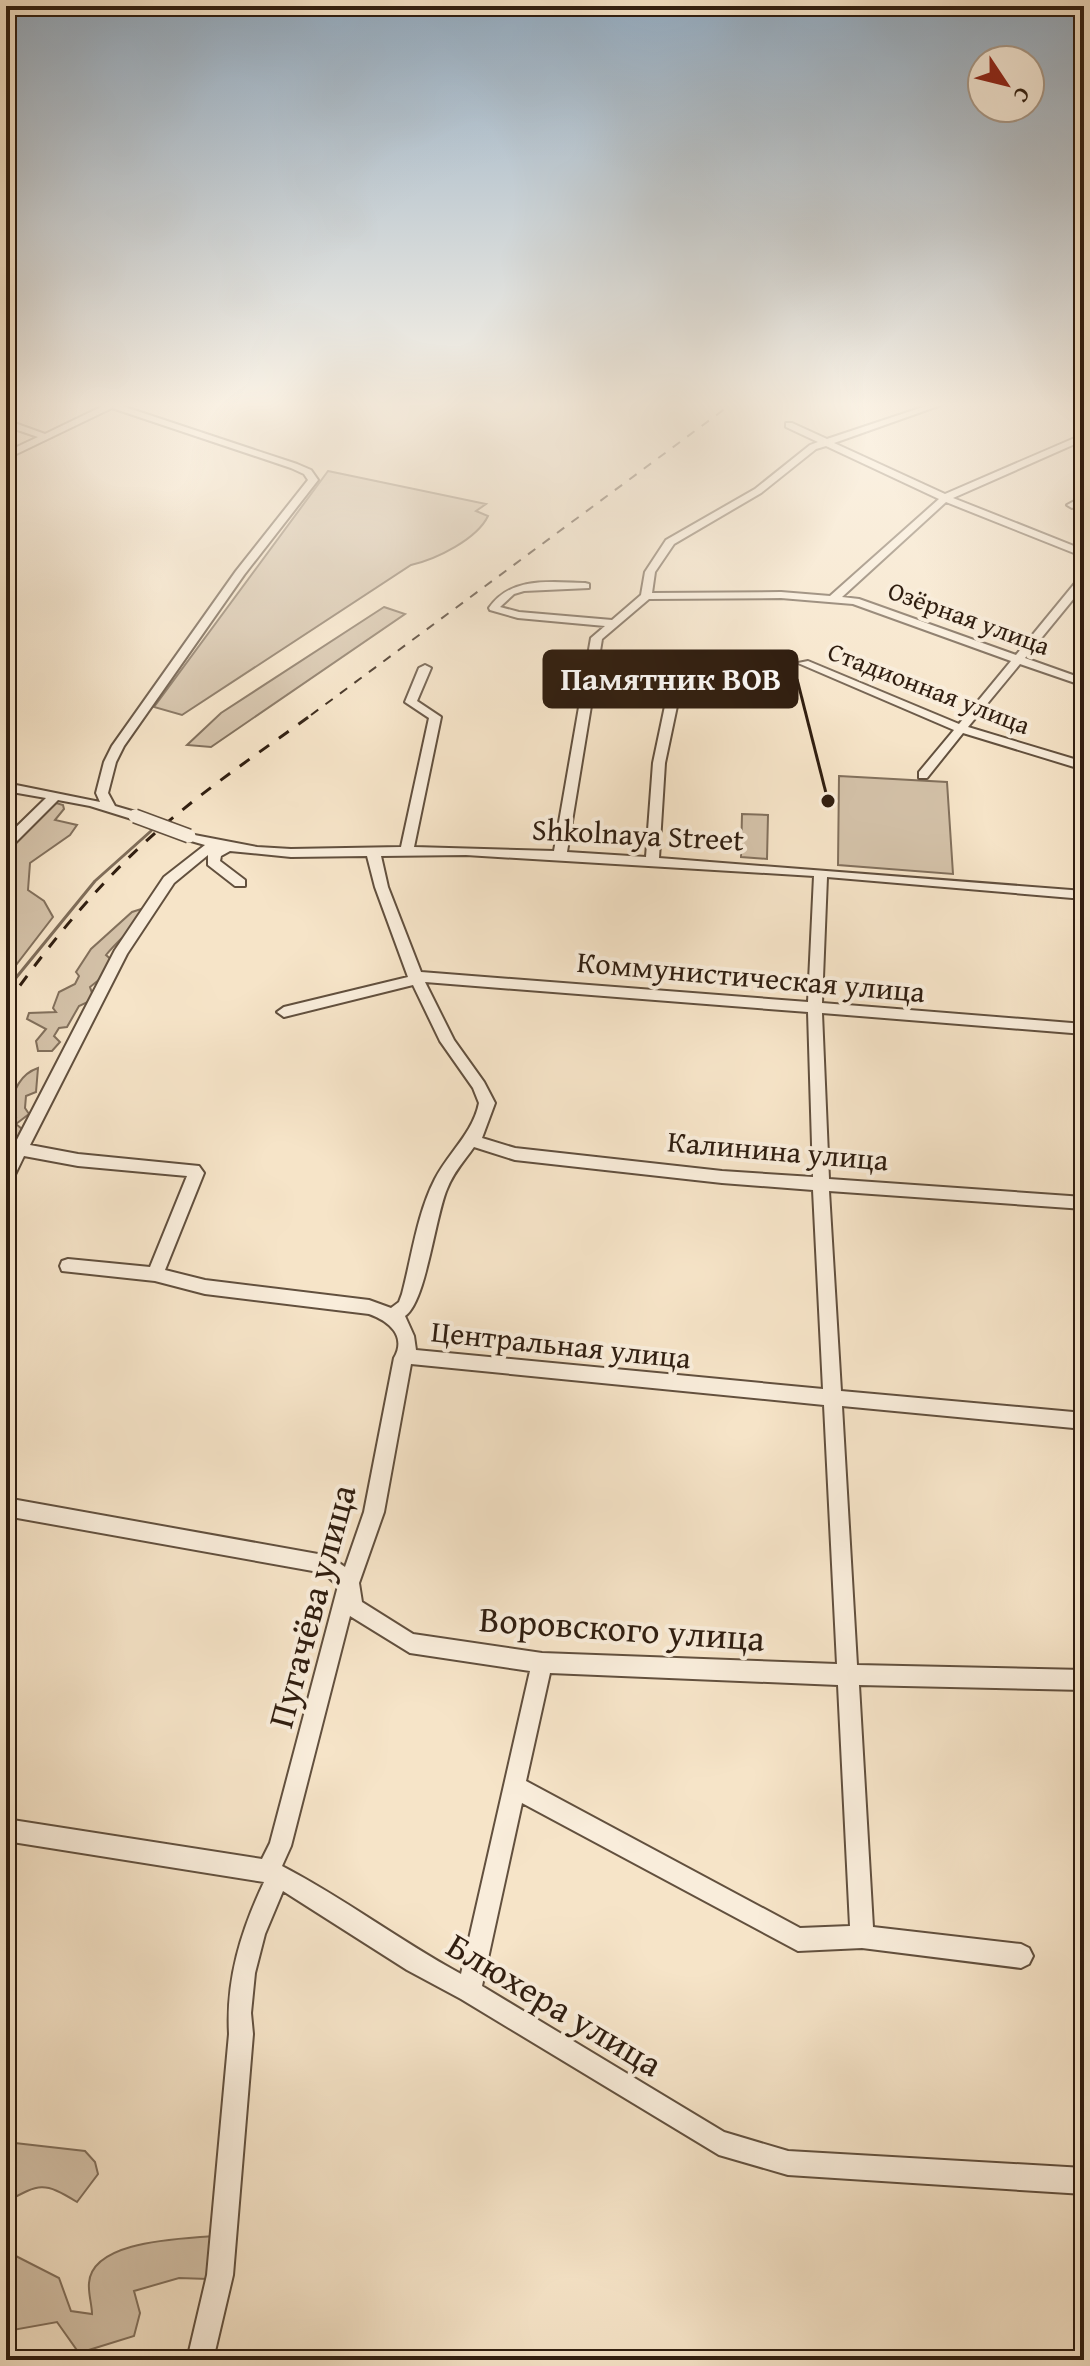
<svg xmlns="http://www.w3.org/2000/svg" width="1090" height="2366" viewBox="0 0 1090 2366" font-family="'Gentium Book Plus',serif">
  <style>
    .green { fill: #d4c2a9; stroke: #82705c; stroke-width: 2 }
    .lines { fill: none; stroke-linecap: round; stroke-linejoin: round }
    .stream { stroke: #7f6d59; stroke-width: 3 }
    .minor-casing { stroke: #62503e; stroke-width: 4 }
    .minor { fill: #f9eddb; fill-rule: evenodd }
    .rail-far1 { stroke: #301e10; stroke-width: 2; stroke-dasharray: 9 9; stroke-linecap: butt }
    .rail { stroke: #301e10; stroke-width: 3; stroke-dasharray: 12 12; stroke-linecap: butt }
    .minor-bridge-casing { stroke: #62503e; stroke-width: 16; stroke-linecap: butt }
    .minor-bridge { stroke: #f9eddb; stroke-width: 13 }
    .labels { text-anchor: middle; stroke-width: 8; stroke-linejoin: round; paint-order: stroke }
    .far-street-label { font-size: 26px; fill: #301e10; stroke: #f9eddb }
    .street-label { font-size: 30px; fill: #301e10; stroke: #f9eddb }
    .near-street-label { font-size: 36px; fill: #301e10; stroke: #f9eddb }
    .leader { fill: none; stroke: #301e10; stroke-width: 3 }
    .callout-dot { fill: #301e10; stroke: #f9eddb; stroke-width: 3 }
    .callout { fill: #301e10; stroke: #301e10; stroke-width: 3 }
    .callout-label { font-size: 32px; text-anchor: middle; font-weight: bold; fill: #fff }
  </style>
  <rect width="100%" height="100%" fill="#f6e4c8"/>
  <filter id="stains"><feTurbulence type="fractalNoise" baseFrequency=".0025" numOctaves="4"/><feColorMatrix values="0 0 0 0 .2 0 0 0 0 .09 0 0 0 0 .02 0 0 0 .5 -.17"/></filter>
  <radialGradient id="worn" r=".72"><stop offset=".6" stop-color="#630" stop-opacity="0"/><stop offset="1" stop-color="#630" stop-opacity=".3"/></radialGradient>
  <path class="green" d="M328,471l158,33 -10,7 12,5c-11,23 -51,43 -77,49l-229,150 -28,-8z
    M384,607l21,7 -194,133 -24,-2 34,-32z
    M839,776l108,6 6,92 -115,-9z
    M56,803l7,2 1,4 -9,11 22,5 -7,10 -40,28 -2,27 16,11 9,16 -47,61v-129z
    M742,814l26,1 -1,44 -26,-2z
    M141,909l1,7c-11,15 -24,24 -36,39l7,6 -8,14 -15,12 3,9 -3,5 -11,5 -12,21 -8,1 -5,8 6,6 -8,9h-14l-2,-10 10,-12 -19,-10 2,-6 27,-1 -3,-4 6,-16 16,-8 4,-8 -3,-4 15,-23 41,-37z
    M38,1068l-2,24 -10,4 -1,12 4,6 -13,10 6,5 -3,5 4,5 -9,10 -8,1v-24l10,-9 -6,-10c4,-17 10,-33 28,-39z
    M6,2142l79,9 10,11 3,12 -21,28c-34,-21 -38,-18 -71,0z
    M213,2236l-5,43 -29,-1 -45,13 6,22 -6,23 -55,17 -22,-31 -44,8 -7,-12v-67l53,27 12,33 21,3c0,-9 -4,-21 -3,-31 3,-43 93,-44 124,-47z"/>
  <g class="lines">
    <path class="stream" d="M6,990l89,-109 56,-50"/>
    <g class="minor-casing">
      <path id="minor" d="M105,405h14l178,59 14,6 7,10 -74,95 -120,171 -8,16 -8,31 7,13 24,7v6l-4,1 -45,-14 -32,-6 -47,47 -5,1v-11l40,-39 -40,-7v-8l94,19 -4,-9 8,-31 8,-16 124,-175 72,-91 -4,-6 -13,-6 -179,-60 -106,51v-7l32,-15 -32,-11v-6l39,14z
        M929,405h12l-107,38 111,51 139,-60v6l-131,58 131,52v7l-138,-55 -104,95 17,2 157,56 64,-78 4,-1v10l-59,72 59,21v7l-64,-22 -52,63 116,35v8l-121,-37 -36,45h-8v-6l35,-42 -156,-67 10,-2 151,63 52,-63 -158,-57 -72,-6 -132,1 -47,40 -35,213 79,5 7,-94 16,-76 6,-3 6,3 -16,76 -6,95 425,33v8l-257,-22 -5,126 262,21v10l-262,-21 7,166 255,18v12l-255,-18 12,200 243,22v16l-242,-23 15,259 227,5v20l-225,-5 14,242 148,17 8,4 4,8 -4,8 -8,4 -159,-20 -64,3 -276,-148 -40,183 242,146 64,19 296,17v26l-296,-19 -69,-20 -258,-156 -54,-29 -124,-79 -18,43 -10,39 -4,40 2,21 -20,241 -20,85h-26l20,-85 22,-241c-3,-55 12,-103 35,-152l-258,-41v-22l256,40 8,-16 68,-257 -14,-13 -318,-57v-18l323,58 16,11 19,-55 30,-154c13,-22 -5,-37 -25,-44l-164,-20 -50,-13 -93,-10 -2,-5 2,-5 6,-2 82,8 37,-91 -109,-10 -54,-10 -12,25 -6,2v-22l109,-211 49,-73 41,-32 -21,-6v-6l73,14 34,2 110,-2 28,-129 -24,-16 14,-34 6,-3 6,3 -14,33 24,16 -27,130 140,4 37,-213 14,-12 -87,-8 -28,-8 -1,-2c22,-32 61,-26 96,-25l4,1v4l-65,3 -10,3 -14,13 19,5 93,8 29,-25 4,-23 21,-32 89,-51 55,-44 8,-3 -32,-15v-4h6l35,16zM826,446l113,53 -109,97 -49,-4 -129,1 3,-21 19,-28 87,-51 55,-44zM230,851l61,6 76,-1 8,31 33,90 -124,30 -7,5 7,5 129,-32 27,56 33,47 6,15c-6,30 -30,49 -44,76 -18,35 -23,77 -33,115l-3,8 -8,6 -22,-8 -164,-20 -40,-10 39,-97 -5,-7 -121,-12 -48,-9 97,-191 47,-71 34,-28v10l27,21h10v-6l-25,-19 1,-5zM466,855l348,21 -6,126 -387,-30 -33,-85 -7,-31zM425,982l383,30 5,165 -91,-6 -207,-23 -33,-10 13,-35 -11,-21 -30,-42zM474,1147l41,13 207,23 91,7 10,199 -407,-39 -2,-14 -9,-20c21,-14 30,-99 42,-127 6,-16 17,-28 27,-42zM411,1364l413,41 13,259 -295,-11 -129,-19 -51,-32 -3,-19 25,-71zM350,1616l60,37 120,18 -69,303c-61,-33 -117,-76 -179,-108l9,-20zM550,1673l288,12 12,241 -50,2 -274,-147z
        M1084,496v7l-12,5 -5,-3z"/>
    </g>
    <use href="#minor" class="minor"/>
    <path class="rail-far1" d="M311,715l419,-310"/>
    <path class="rail" d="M6,1005c50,-71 108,-140 175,-194 43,-35 89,-66 133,-98"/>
    <g class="minor-bridge-casing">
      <path id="minor-bridge" d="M135,816l54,20"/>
    </g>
    <use href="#minor-bridge" class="minor-bridge"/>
  </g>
  <linearGradient id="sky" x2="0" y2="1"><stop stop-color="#93acc2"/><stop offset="0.55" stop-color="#fbf3e6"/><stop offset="1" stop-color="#fbf3e6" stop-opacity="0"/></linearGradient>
  <rect width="1090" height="736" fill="url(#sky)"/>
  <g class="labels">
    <g class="far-street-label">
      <text transform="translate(969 618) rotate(20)" y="9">Озёрная улица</text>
      <text transform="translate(929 688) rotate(21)" y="9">Стадионная улица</text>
    </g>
    <g class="street-label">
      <text transform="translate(638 835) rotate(3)" y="10">Shkolnaya Street</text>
      <text transform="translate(751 977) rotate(5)" y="10">Коммунистическая улица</text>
      <text transform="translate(778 1151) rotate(5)" y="10">Калинина улица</text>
      <text transform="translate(561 1345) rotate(6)" y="10">Центральная улица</text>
    </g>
    <g class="near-street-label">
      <text transform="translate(311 1606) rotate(-75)" y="13">Пугачёва улица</text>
      <text transform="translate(622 1628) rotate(4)" y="13">Воровского улица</text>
      <text transform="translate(555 2004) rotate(31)" y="13">Блюхера улица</text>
    </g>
  </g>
  <path class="leader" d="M828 801L797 679"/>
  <circle class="callout-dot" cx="828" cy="801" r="8"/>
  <rect class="callout" x="544" y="651" width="253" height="56" rx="8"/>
  <g class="callout-label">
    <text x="671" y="690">Памятник ВОВ</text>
  </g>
  <rect width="1090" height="2366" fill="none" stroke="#f6e4c8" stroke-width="32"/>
  <rect x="8" y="8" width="1074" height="2350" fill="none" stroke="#301e10" stroke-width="4"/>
  <rect x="16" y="16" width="1058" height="2334" fill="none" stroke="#301e10" stroke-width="2"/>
  <g transform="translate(1006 84) rotate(125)"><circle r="38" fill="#f9eddb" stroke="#a99a8a" stroke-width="2"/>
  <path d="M0-6L14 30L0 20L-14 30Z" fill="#8f2418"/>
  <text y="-12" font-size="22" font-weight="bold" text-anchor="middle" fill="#301e10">С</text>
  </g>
  <rect width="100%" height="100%" filter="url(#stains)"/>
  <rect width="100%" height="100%" fill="url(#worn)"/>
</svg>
